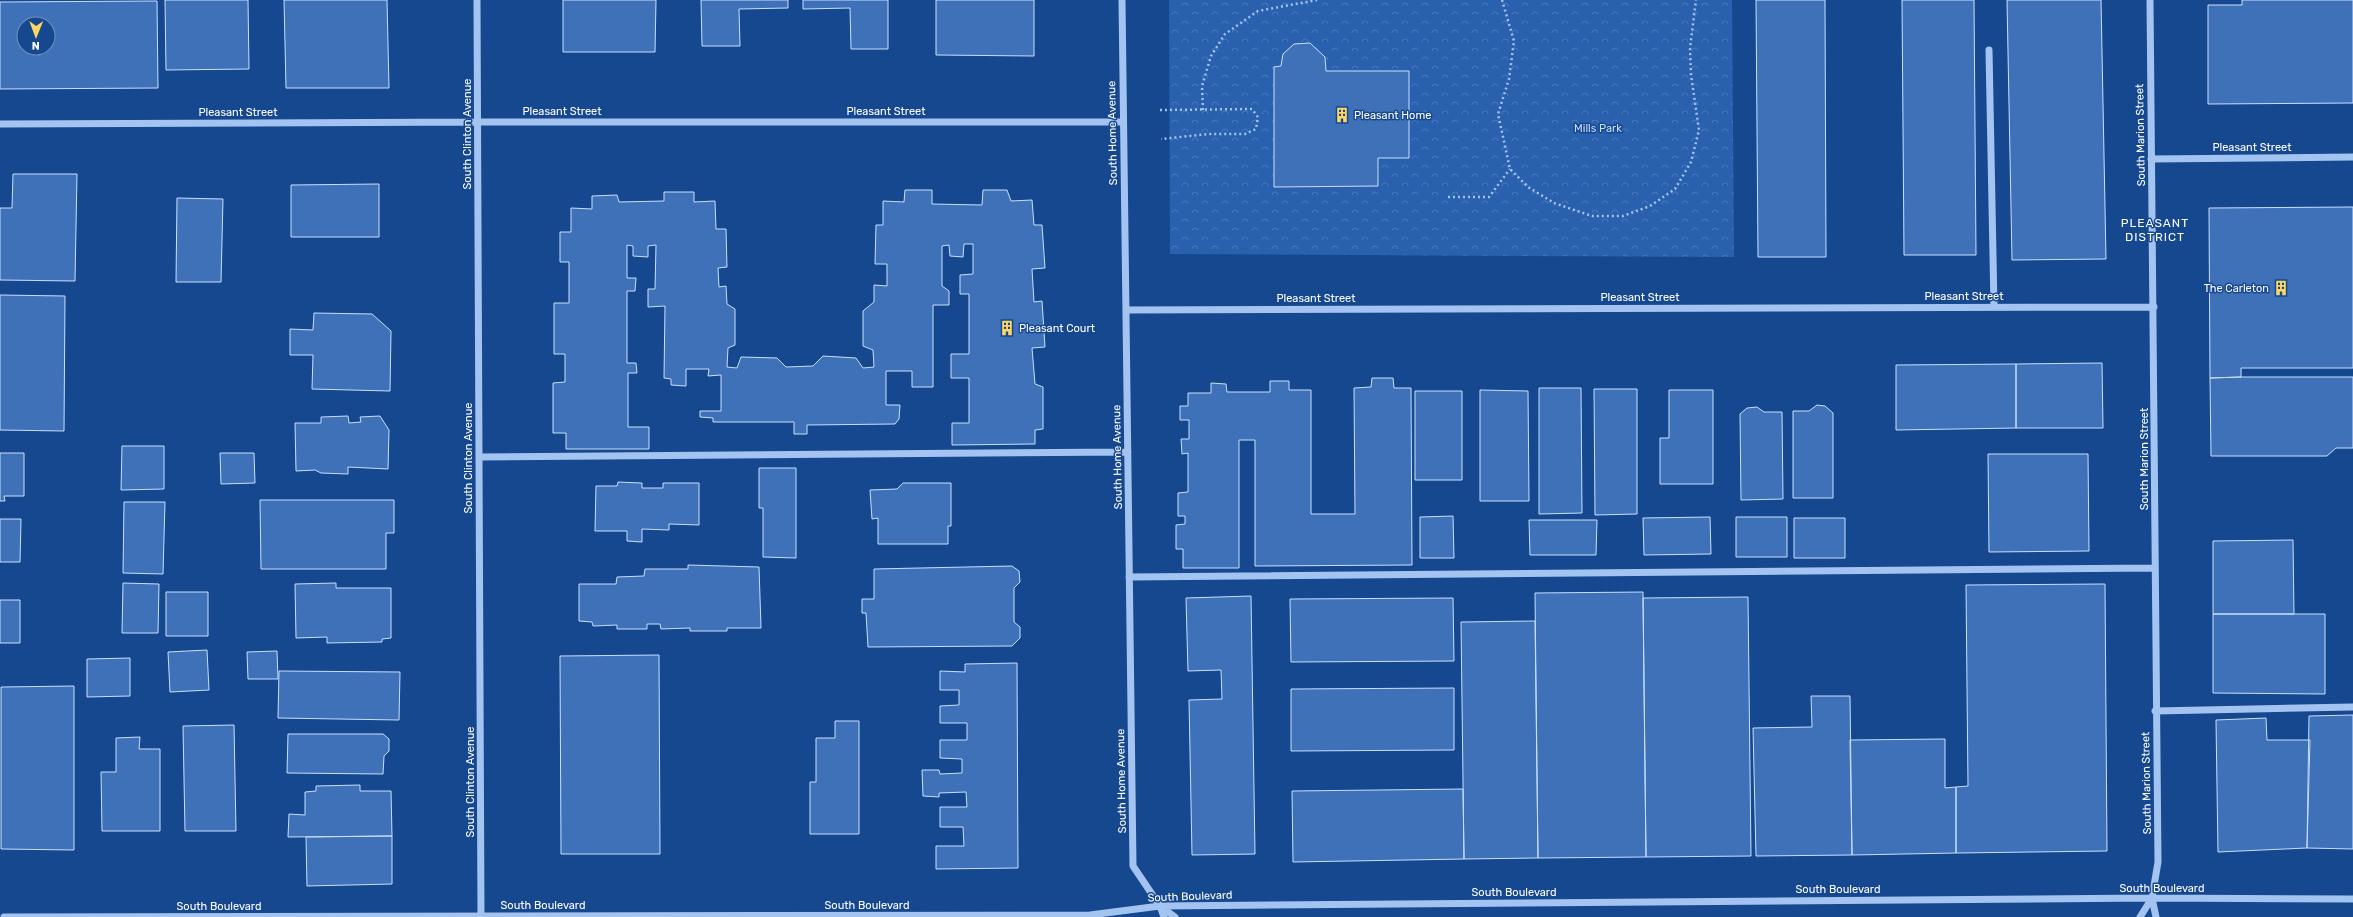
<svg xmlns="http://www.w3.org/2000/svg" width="2353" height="917" viewBox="0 0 2353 917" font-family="Rubik,sans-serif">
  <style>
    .park { fill: url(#park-crowns) }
    .building { fill: #3f71b8; stroke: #c9dffb; fill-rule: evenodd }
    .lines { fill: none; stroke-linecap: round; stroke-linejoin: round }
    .path { stroke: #a3c4f0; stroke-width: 2.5; stroke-dasharray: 2 3; stroke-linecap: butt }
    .minor { stroke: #a3c4f0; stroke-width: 7 }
    .labels { text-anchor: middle; stroke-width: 3; stroke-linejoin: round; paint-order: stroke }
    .street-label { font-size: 11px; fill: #fff; stroke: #16488f }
    .poi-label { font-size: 11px; fill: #fff; stroke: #16488f; text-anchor: start }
    .park-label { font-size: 11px; fill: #c9dffb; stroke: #16488f }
    .neighbourhood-label { font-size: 12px; letter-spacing: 1px; fill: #fff; stroke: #16488f }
  </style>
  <defs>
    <pattern id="park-crowns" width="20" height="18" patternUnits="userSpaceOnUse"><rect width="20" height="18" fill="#2961ae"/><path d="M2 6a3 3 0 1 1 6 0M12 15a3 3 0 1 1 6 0" fill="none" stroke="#4979ba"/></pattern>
  </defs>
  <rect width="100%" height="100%" fill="#16488f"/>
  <path class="park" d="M1169,0h563l2,257 -564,-3z"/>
  <path class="building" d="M165,0h83l1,69 -83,1z
    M284,0h103l2,88h-103z
    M563,0h93l-1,52h-92z
    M701,0h87v8l-49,1 1,37h-38z
    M803,0h85v49h-37l-1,-41 -47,1z
    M936,0h98v56l-98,-1z
    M1756,0h69l1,257h-68z
    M1902,0h72l2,255h-72z
    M2007,0h94l5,259 -94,1z
    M2242,0h111v103l-145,1v-99h34z
    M157,1l1,87 -158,1v-87zM24,24h24v24h-24z
    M1310,43l15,14 1,14h83v87h-31v28l-104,1v-120l7,-1 2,-12 11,-10z
    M13,174h64l-2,107 -75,-1v-72h12z
    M379,184v53h-88v-52z
    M905,190h27v14l50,1 1,-15h24l4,11 21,-1 2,25h8l3,43 -13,1 2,33 8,-1 3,46 -13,1 3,36 8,3v42l-8,1v14l-83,1v-22h17v-45h-18v-24h18v-60h-9v-19l13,-1v-30h-9l-1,13 -13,-1 -1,-11 -7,1v40l7,5v14h-16v82h-21v-16h-26v34h14l-1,14 -4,5 -88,1v9h-13v-12h-81v-4l-13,-1v-6h21v-36l-13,1 1,-7h-23v17l-15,-1v-6l-7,-1 1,-72 -17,1v-18h7l1,-44 -8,1v11l-15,-1v-10l-6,-1v33h9l-1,13h-8v72h9l1,10h-9v54h21v22h-83v-16h-13v-50l12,-1v-28h-11v-51h15v-41h-9v-30h11v-24l21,1v-13l25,-1 2,7 45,-1v-9h30v10l21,-1 1,28h10l1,38 -9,1 1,19 7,-1 1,18 8,5v36l-7,3 -1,19 10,1 4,-11 36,1 9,9 27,-1 10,-10 33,2 7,10 11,-1 -1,-17 -10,-4v-35l11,-9v-17l13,1v-22h-12l1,-39h7v-24l21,1z
    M177,198l46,1 -2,83h-45z
    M2353,207v161h-112v9l-31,1 -1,-170z
    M0,295l65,1 -1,135 -64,-1z
    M314,313l58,1 19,17 -1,60 -78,-2 1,-34h-23v-26l23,1z
    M2102,363l1,65h-87v-64z
    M2016,364v64l-120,2v-65z
    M2241,377h112v71h-17l-9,8h-116l-1,-78z
    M1372,378h21l1,10h17l1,177 -157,1v-126h-16v128h-56v-19h-7v-24l9,-1v-8h-7v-23l10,-1v-39l-6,1 -1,-15h8v-19h-9v-14h8v-13h23v-10l15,1 1,8h43v-11h19v9h22v124h44l-1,-126 17,-1z
    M1539,388h42l1,125 -43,1z
    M1594,389h43v125l-42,1z
    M1480,390l48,1 1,110h-49z
    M1669,390h44v94h-53v-46h9z
    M1415,391h47v89h-47z
    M1817,405l8,1 8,7v85h-40v-87h16z
    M1757,407l7,5h18l1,87 -42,1 -1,-86 7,-6z
    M348,416l1,7 12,-1 -1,-5 20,-1 9,14 -1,39 -40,-2v7l-27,-1 -6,-3 -19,1 -1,-48h26v-6z
    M122,446h42v43l-43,1z
    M0,453h24v43h-20l1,5h-5z
    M220,453h34l1,30 -34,1z
    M1988,454h100l1,97 -100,1z
    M759,468h37v90l-33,-1v-49h-4z
    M618,482l24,1v5h21v-5h36v42l-30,-1v6l-27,-1v13l-15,-1v-10h-32l1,-45h21z
    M903,483h48v43h-3v18h-70v-26l-6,1 -2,-29 27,-1z
    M260,500h134v33h-8v36h-125z
    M124,502h41l-2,72 -40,-1z
    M1453,516l1,42h-34v-41z
    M1710,517l1,37 -67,1 -1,-37z
    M1736,517h51v40h-51z
    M1794,518h51v40h-51z
    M0,519h21l-1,43h-20z
    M1529,520h68l-1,35h-66z
    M2293,540l1,74h-81v-73z
    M688,565l71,2 2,61h-34v3h-37v-3l-29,1 -1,-5h-13v5h-30v-4l-24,1 -1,-4 -13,-1v-37h37l1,-7 27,-1 1,-7h43z
    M1012,566l7,5 1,11 -6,6v34l6,5v11l-8,8 -144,1 -2,-34h-4v-14h12v-30z
    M123,583l36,1 -1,49h-36z
    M336,583v5h55v50l-9,1v3l-55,1v-6l-31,1 -1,-54z
    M2105,584l2,267 -151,2v-66l12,-1 -2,-201z
    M166,592h42v44h-42z
    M1643,592l3,265 -108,1 -3,-265z
    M1251,596l4,258 -63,1 -3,-155 33,-1 -1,-29 -33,1 -2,-73z
    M1748,597l3,259 -105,1 -3,-259z
    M1453,598l1,63 -163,1 -1,-63z
    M0,600h20v43h-20z
    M2213,614h112v80l-112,-1z
    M1535,621l3,237 -74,1 -3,-237z
    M207,650l2,40 -39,2 -2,-40z
    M277,651l1,28h-30l-1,-27z
    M659,655l1,199h-99l-1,-198z
    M130,658v38l-43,1v-38z
    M1017,663l1,205 -82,1v-23h28l-1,-19h-23v-20h27l-1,-15 -27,1v4l-16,-1 -1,-26h17l1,4 22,-1v-14l-22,-1v-18h27v-17h-27v-17l19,-1v-15h-19v-19l25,1v-8z
    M279,671l121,1 -1,48 -121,-2z
    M74,686v164l-73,-1v-162z
    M1454,688v62l-163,1v-62z
    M1811,696h39l2,159 -96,1 -3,-128 59,-1z
    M2353,715v134l-46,-1 2,-132z
    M2266,718l1,22h43l-3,108 -89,4 -2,-132z
    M835,721h24v113h-49v-52h6v-44h19z
    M234,725l2,106h-51l-2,-105z
    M288,734h95l6,5v12l-5,5 -1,18 -96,-1z
    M140,737l-1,12h21v82h-58l-1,-59h15v-34z
    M1945,739v49l11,-1v66l-104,2 -2,-115z
    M360,785v6h31l1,45 -104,1 1,-23 16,1v-23l11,-1v-5z
    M1463,789l1,70 -171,3 -1,-71z
    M392,836v48l-85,2 -1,-49z"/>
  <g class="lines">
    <path class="path" d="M1502,0l12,41 -5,38 -11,35 12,55 18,18 26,16 38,13h31l27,-10 25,-17 16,-27 8,-32 -8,-55 -1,-27 6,-48
      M1160,110l92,-1 6,8 -2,12 -11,5h-36l-48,5
      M1203,110l-1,-24 9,-30 14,-22 33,-23 59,-11
      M1448,197h41l21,-28"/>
    <path class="minor" d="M477,0l4,917
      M1122,0l11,866 27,40 4,11
      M2150,0l8,862 -6,36 4,19
      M1989,50l5,257
      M0,124l478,-2h645
      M2151,159l202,-2
      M1126,310l1028,-3
      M479,457l649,-5
      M1129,577l1026,-9
      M2155,711l198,-4
      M1160,906l15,11
      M4,917l1086,-2 70,-9 992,-8 201,1
      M2140,917l12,-19"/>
  </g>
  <defs>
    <g id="building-bare" transform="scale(1.2)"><path d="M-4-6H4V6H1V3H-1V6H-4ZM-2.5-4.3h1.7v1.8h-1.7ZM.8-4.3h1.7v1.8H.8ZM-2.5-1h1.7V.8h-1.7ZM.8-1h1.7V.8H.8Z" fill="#ffd662" stroke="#16488f" stroke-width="2.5" paint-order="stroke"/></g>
  </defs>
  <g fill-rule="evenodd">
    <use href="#building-bare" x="1342" y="115"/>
    <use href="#building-bare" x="2281" y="288"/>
    <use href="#building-bare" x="1007" y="328"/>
  </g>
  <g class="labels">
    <g class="street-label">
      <text x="562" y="115">Pleasant Street</text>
      <text x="886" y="115">Pleasant Street</text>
      <text x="238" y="116">Pleasant Street</text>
      <text transform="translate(1112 133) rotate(-91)" y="4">South Home Avenue</text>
      <text transform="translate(467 134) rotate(-90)" y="4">South Clinton Avenue</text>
      <text transform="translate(2140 135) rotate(-91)" y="4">South Marion Street</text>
      <text x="2252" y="151">Pleasant Street</text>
      <text x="1964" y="300">Pleasant Street</text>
      <text x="1640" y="301">Pleasant Street</text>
      <text x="1316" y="302">Pleasant Street</text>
      <text transform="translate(1117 457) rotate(-91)" y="4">South Home Avenue</text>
      <text transform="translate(468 458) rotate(-90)" y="4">South Clinton Avenue</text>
      <text transform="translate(2144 459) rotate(-90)" y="4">South Marion Street</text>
      <text transform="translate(1121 781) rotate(-91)" y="4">South Home Avenue</text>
      <text transform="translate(470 782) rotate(-90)" y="4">South Clinton Avenue</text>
      <text transform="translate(2146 783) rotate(-91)" y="4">South Marion Street</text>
      <text x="2162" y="892">South Boulevard</text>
      <text x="1838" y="893">South Boulevard</text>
      <text x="1514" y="896">South Boulevard</text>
      <text transform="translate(1190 896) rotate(-2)" y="4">South Boulevard</text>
      <text x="543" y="909">South Boulevard</text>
      <text x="867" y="909">South Boulevard</text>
      <text x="219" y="910">South Boulevard</text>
    </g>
    <g class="poi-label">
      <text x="1354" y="119">Pleasant Home</text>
      <text x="2269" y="292" text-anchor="end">The Carleton</text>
      <text x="1019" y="332">Pleasant Court</text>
    </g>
    <g class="park-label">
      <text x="1598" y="132">Mills Park</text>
    </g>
    <g class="neighbourhood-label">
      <text x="2155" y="227">PLEASANT<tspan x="2155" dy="14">DISTRICT</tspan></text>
    </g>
  </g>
  <g transform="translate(36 36) rotate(181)"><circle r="19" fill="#16488f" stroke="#7391bc"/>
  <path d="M0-3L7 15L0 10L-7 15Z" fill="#ffd662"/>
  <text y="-6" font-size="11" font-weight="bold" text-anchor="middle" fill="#ffffff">N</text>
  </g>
</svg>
